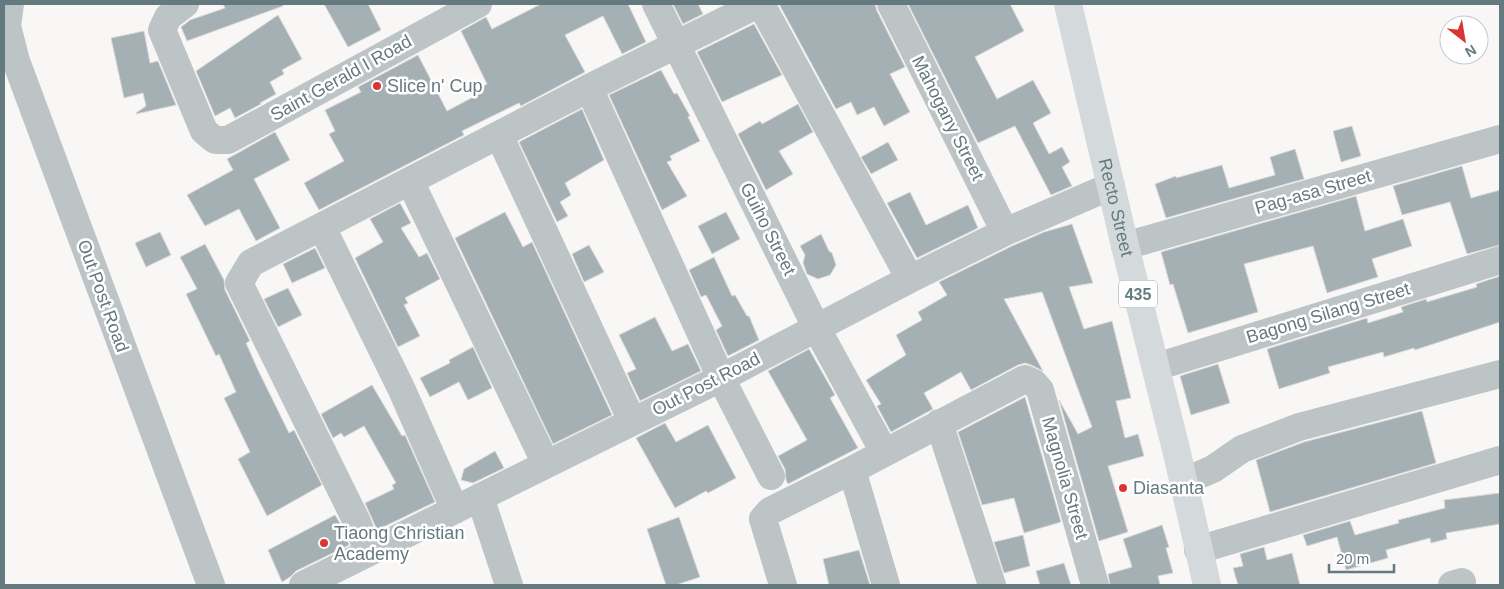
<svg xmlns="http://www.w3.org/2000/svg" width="1504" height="589" viewBox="0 0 1504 589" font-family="Arial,sans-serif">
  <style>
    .building { fill: #a4b0b3; stroke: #dad9d8 }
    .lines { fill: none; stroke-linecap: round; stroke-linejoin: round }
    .minor { stroke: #bdc4c5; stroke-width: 28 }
    .major { stroke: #d4d9db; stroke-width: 28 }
    .poi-dot { fill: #db3432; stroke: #fff; stroke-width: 2 }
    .labels { text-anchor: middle; stroke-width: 5; stroke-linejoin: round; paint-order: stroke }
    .shield { fill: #fff; stroke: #92a2a5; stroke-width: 1 }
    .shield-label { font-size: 16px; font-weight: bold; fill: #647a7f }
    .street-label { font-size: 18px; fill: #647a7f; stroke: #fff }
    .poi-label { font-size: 18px; fill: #647a7f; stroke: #fff; text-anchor: start }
  </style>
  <rect width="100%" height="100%" fill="#f8f7f5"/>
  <path class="building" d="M223,4h60v2l-96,35 -6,-14 9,-7 35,-12z
    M324,4h44l13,26 -33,17z
    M541,4h87l18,38 -24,12 -19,-38 -38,19 20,37 -64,34 -2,-3 -57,28 2,4 -145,75 -15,-27 40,-22 -15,-27 6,-3 -10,-21 36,-18 -3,-5 60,-32 29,56 30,-16 -3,-4 13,-7 -26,-53 25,-14 6,12z
    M673,4h25l5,10 -20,10z
    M779,4h96l2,7 28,56 -15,7 20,38 -26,14 -10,-19 -17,8 -6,-13 -15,7z
    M908,4h102l14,27 -49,26 22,42 36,-19 18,33 -18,10 16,31 13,-7 8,15 -8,5 10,19 -21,9 -36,-69 -37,17z
    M278,15l24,44 -20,11 2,4 -14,8 6,12 -16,9 1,1 -26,14 -5,-10 -15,8 -19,-45z
    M754,24l28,51 -60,27 -25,-50z
    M144,31l6,32 8,-2 18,44 -40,9v-1l10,-7 -3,-13 -19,5 -13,-60z
    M661,70l13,24 3,-1 13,23 -2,1 12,24 -30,15 2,4 -5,2 20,34 -25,14 -53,-115z
    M798,104l15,28 -34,19 14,23 -27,16 -28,-56 22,-13 2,3z
    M582,109l22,51 -39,23 6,12 -11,7 8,14 -11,6 -38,-80z
    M1352,126l9,30 -20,6 -8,-31z
    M275,132l15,28 -36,19 26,49 -24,13 -17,-32 -34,17 -18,-31 46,-25 -6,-11z
    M888,142l10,18 -27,14 -10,-17z
    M1295,149l9,30 -138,39 -11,-34 21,-8v2l46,-13 7,23 46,-13 -5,-18z
    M1462,166l9,32 29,-8v55l-33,9 -17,-52 -48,13 -9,-29z
    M910,192l16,33 42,-20 10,23 -61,30 -30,-55z
    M1356,196l9,35 38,-12 9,27 -40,13 6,18 -51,16 -14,-47 -69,18 14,48 -70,21 -15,-49 -3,1 -9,-33z
    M400,203l11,20 -10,5 18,29 8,-4 13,26 -35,19 3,5 -4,2 16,31 -22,11 -43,-89 28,-16 -13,-23z
    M505,212l18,35 9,-5 80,173 -59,29 -98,-206z
    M726,212l14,27 -28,15 -14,-28z
    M1072,224l21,59 -24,4 15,42 28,-8 19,77 -15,3 9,37 13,-4 6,22 -36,10 20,66 -29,9 -40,-141 19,34 14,-7 -50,-135 -38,7 39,72 -12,-6 -6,-2 -7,2 -47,25 -10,-18 -37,21 9,16 -42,23 -14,-26 4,-2 -15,-24 40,-25 -10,-20 26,-15 -4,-8 29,-17 -8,-13 73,-36 32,-14z
    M160,232l11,23 -25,12 -11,-24z
    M821,234l8,17 3,2 4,12 -6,10 -12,4 -11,-5 -4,-11 2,-8 -5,-9z
    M205,244l19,36 1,10 25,51 -4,2 12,27 31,63 5,-3 28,55 -55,31 -29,-57 12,-7 -26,-54 12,-6 -17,-38 -3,2 -30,-62 11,-5 -17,-32z
    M589,245l15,27 -20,10 -12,-28z
    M315,248l10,20 -33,15 -9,-19z
    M714,257l18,39 3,-1 12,21h2l10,24 -31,16 -12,-26 6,-4 -16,-31 -5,2 -12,-27z
    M1500,276v46l-85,28 -1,-2 -30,9 -1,-5 -55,15 2,6 -51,16 -12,-40 100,-31 1,5 35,-11 -2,-5 25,-8 1,3 50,-15 -1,-3z
    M288,288l14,27 -24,12 -14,-28z
    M655,317l17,34 16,-7 13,27 -61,30 -13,-28 9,-4 -17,-34z
    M473,347l19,41 -24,12 -9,-18 -29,15 -10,-19 30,-15 -1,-3z
    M809,349l26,46 -5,3 28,50 -70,36 -2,-4 -1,-11 -7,-13 29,-16 -39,-69z
    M1218,364l12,39 -39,12 -11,-39z
    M372,385l30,51 3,-1 30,67 -58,28 -12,-27 29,-14 -2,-4 4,-2 -32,-57 -20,11 -3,-4 -8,5 -12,-24z
    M1025,397l36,125 -37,11 -10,-35 -32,7 -24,-73z
    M1422,411l14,52 -166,49 -14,-52 48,-18z
    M665,423l11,19 32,-17 28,53 -28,15 -2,-2 -31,17 -39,-70z
    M495,451l9,17 -31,15 -12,-3 3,-11z
    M1500,493v31l-54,9 1,6 -16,4 -1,-5 -44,12 2,8 -42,12 -9,-33 -30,9 -4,-11 47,-14 5,14 44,-12 -1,-3 47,-12 -1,-8z
    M335,515l8,13 6,17 -53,26 -6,6 -8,5 -14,-32z
    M679,517l21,60 -24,8h-10l-19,-56z
    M1162,525l7,22 -3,1 7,25 -15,3 2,9h-50l-2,-11 24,-7 -9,-28z
    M1023,535l7,31 -26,7 -10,-31z
    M1264,547l3,13 25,-7 8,32h-62l-5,-17 10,-2 -3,-12z
    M859,550l11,35h-41l-6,-26z
    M1064,563l7,22h-31l-4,-14z"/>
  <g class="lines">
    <path class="minor" d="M10,4l-3,22 9,35 195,524
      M185,4l-17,13 -6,13 42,101 11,9h13l250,-136
      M656,4l160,323 68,125
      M761,4l149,275
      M891,4l114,228
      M589,88l132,290 50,98
      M499,135l133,286
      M410,181l136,283
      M322,227l79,161 54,122
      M1125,246l375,-107
      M1156,367l344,-107
      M939,423l53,162
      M852,470l34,115
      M1183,482l30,-13 29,-20 57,-22 201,-53
      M480,497l29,88
      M1198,550l302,-90
      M368,552l-11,-30 -118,-239 12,-20 338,-175 169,-84
      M303,585l418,-207 189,-99 95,-47 106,-46
      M783,585l-20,-66 7,-8 82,-41 173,-91 9,4 6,7 55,195
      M1452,585l10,-3"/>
    <path class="major" id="s1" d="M1068,4l57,242 51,203 31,136"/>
  </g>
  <g class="poi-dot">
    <circle cx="377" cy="86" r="5"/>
    <circle cx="1123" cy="488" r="5"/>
    <circle cx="324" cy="543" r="5"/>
  </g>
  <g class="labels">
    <rect class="shield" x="1119" y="280.5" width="38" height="27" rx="4"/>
    <g class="shield-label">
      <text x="1138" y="300">435</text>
    </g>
    <g class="street-label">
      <text transform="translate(341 78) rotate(-29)" y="6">Saint Gerald I Road</text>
      <text transform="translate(948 118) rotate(63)" y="6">Mahogany Street</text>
      <text transform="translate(1313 192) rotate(-16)" y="6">Pag-asa Street</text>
      <text dy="6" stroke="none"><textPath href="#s1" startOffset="209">Recto Street</textPath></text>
      <text transform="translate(768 229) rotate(63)" y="6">Guiho Street</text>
      <text transform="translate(103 296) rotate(70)" y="6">Out Post Road</text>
      <text transform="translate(1328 313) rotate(-17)" y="6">Bagong Silang Street</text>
      <text transform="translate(706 384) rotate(-27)" y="6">Out Post Road</text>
      <text transform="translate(1065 478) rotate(74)" y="6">Magnolia Street</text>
    </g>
    <g class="poi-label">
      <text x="387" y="92">Slice n' Cup</text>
      <text x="1133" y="494">Diasanta</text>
      <text x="334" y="539">Tiaong Christian<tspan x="334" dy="21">Academy</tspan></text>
    </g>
  </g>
  <rect width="1504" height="589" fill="none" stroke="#647a7f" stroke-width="10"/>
  <g transform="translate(1464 40) rotate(149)"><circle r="24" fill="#ffffff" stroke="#c1cacc"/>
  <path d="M0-4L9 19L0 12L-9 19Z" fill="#db3432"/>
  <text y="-8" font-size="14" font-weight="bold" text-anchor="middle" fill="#647a7f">N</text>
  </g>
  <path d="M1329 564v8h65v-8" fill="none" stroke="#647a7f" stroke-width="2.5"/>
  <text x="1336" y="564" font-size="15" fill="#647a7f" stroke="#ffffff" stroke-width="4" paint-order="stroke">20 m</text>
</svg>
